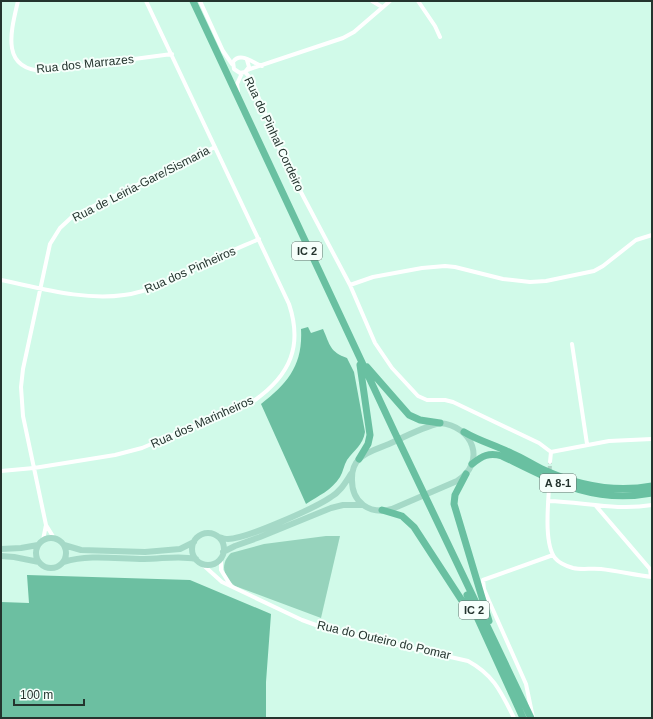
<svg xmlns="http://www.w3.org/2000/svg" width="653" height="719" viewBox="0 0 653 719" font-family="Arial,sans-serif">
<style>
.green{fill:#96d3bc}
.forest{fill:#6cbfa1}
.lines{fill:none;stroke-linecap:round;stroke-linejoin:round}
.street-tunnel{stroke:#aed2c4;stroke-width:4;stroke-dasharray:4 2;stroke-linecap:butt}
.street{stroke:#fff;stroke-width:4}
.primary{stroke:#a5d9c7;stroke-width:6}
.highway{stroke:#69c0a1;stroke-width:7}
.labels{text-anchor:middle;stroke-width:4;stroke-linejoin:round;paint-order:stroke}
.shield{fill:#f6fffb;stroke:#63716c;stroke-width:1}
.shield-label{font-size:11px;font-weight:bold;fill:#24342e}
.street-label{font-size:12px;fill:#24342e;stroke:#f6fffb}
</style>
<rect width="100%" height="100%" fill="#d1fae9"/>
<path class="green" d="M326,536H340L321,618L235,586C224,577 219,565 231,553L264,544Z"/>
<path class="forest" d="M308,327L311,333L323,329C330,345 330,352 347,358L354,372L365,432C363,445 354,450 347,460C344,465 343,472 340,477C332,490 318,496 306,504L261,404C288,383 303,365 301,329Z
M27,575L190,580L271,614L266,682V718H1V602L29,603Z"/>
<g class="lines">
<path class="street-tunnel" d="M549,488L550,462"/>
<path class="street" d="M18,1C11,31 0,69 43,71L172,54
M200,1L223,51L232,64
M372,1L382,7
M418,1L435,26L440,37
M247,60L249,67L245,72L240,73L234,69L233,62C240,51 253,63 262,66
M247,70L343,38L354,32L390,1
M245,72L251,79L284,160L350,285L375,343L392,368L418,396L427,400H445L453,402L539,443L551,452L609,441L652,439
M238,91L237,84L242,73
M1,280C40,288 85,301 124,295C153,291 180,276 206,263C224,254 241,247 259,239
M350,285L373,277L422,268L445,266L455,267L503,279L530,282L546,281L594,271L603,266L636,240L652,235
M572,344L587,444
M550,462L551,452
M1,471L34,468L115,455L142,448L255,400C290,375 303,346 289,304L146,1
M549,488C548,505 544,544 555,558C559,563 566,566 573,568C582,570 591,568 601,569C618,571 635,575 652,577
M548,501C584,502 616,511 652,505
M596,506L650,569L651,577
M54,538L46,525L23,416L21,387L23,369L50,244L60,228L73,216L215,147
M43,540L46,525
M221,557V570L231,586
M202,564L222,582L302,620L327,629L468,661C494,675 501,692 514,718
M533,718L526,684L489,601L484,589L483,580L553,555"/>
<path class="primary" d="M440,423C473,426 487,462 457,481L392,509C370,515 351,503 352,478C352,471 354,464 359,459C367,451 380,448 389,444C406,436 423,427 440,423Z
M192 549a16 16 0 1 1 32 0a16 16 0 1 1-32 0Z
M219,537C222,538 225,539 228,539C246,539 315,508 331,497C340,492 345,483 351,474
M36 553a15 15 0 1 1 30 0a15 15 0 1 1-30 0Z
M64,545L81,550L145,552L180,549L194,542
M1,549L21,548L38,545
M223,552L235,546L260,537L331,508L343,505H362
M1,556L14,557L39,562
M64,562C89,554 118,559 144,559C162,559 179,555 196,559"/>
<path class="highway" d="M193,1L395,433L531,718
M367,367L409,415L420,420L440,423
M464,432C479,441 495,445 511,453C523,458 533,465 544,470C579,486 614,493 652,486
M359,459L368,444L370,435L360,365
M472,464C482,456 489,452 502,456C553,481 593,504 652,493
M466,474L455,495L454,504L489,621
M382,510L402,516L414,527L470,613
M467,595L523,718"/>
</g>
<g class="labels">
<g class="shield">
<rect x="292" y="242" width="30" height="18" rx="3"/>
<rect x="540" y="474" width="36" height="18" rx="3"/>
<rect x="459" y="601" width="30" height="18" rx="3"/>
</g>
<g class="shield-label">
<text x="307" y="255">IC 2</text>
<text x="558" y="487">A 8-1</text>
<text x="474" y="614">IC 2</text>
</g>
<g class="street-label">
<text transform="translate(85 64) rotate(-6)" y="4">Rua dos Marrazes</text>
<text transform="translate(274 134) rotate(65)" y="4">Rua do Pinhal Cordeiro</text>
<text transform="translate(141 184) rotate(-27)" y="4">Rua de Leiria-Gare/Sismaria</text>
<text transform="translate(190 270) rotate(-24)" y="4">Rua dos Pinheiros</text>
<text transform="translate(202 422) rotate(-24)" y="4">Rua dos Marinheiros</text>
<text transform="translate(384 640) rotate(13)" y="4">Rua do Outeiro do Pomar</text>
</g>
</g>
<rect width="653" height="719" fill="none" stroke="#24342e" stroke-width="4"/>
<path d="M14 699v6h70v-6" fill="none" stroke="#24342e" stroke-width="2"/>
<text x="20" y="699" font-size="12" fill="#24342e" stroke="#f6fffb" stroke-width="3" paint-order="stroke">100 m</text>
</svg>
